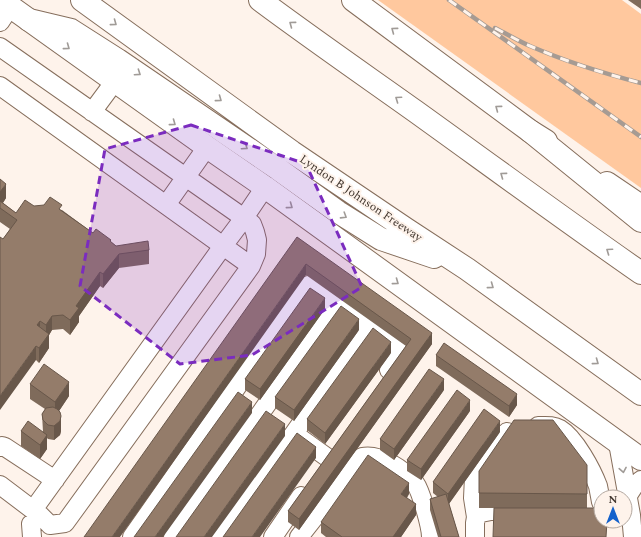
<svg xmlns="http://www.w3.org/2000/svg" width="641" height="537" viewBox="0 0 641 537" font-family="Spectral,serif">
<style>
.green{fill:#ffc89e}
.lines{fill:none;stroke-linecap:round;stroke-linejoin:round}
.minor-casing{stroke:#866e5c;stroke-width:20}
.major-casing{stroke:#866e5c;stroke-width:24}
.highway-casing{stroke:#866e5c;stroke-width:24}
.minor{stroke:#fff;stroke-width:18}
.major{stroke:#fff;stroke-width:22}
.highway{stroke:#fff;stroke-width:22}
.rail-casing{stroke:#a69b93;stroke-width:4.5}
.rail{stroke:#fef3eb;stroke-width:3;stroke-dasharray:9;stroke-linecap:butt}
.wall{fill:#7f6b5b}
.shaded-wall{fill:#68574a}
.building{fill:#947c6a;stroke:#68574a}
.oneway{stroke:#a09b97}
.marked{fill:#7b2cbf;fill-opacity:0.2;stroke:#7b2cbf;stroke-width:3;stroke-dasharray:8 5;stroke-linejoin:round}
.labels{text-anchor:middle;stroke-width:4;stroke-linejoin:round;paint-order:stroke}
.street-label{font-size:12px;fill:#42372f;stroke:#fef3eb}
</style>
<rect width="100%" height="100%" fill="#fef3eb"/>
<path class="green" d="M378,0H622L641,14V188Z"/>
<g class="lines">
<g class="minor-casing">
<path id="minor" d="M0,22L10,7
M0,47L244,218L223,246L33,510
M0,86L251,266
M92,112L115,81
M166,205L207,147
M538,426C546,426 553,425 560,429C575,438 592,470 598,486C599,491 600,496 601,502
M296,435L328,458
M618,443L631,515L633,537
M0,447L2,446L5,447L55,480
M0,485L41,516
M627,497L634,486L641,480
M476,517L473,498L474,477L490,453L507,432
M50,525L65,523L251,266L256,254L257,240L255,232L252,224L244,218L265,187
M32,537L31,524L41,516L49,524
M132,537L308,285L403,350L389,370
M173,537L337,305
M221,537L369,327
M273,537L301,496
M299,537L362,457C380,453 404,470 415,483C421,491 431,527 431,537
M475,537V523L476,517L481,513L491,511H517"/>
</g>
<g class="major-casing">
<path id="major" d="M1,0L207,147L265,187L641,459
M353,0L530,131L546,141
M607,183L641,206"/>
</g>
<g class="highway-casing">
<path id="highway" d="M82,0L292,152L406,229L467,269L641,394
M260,0C311,38 363,74 415,111C490,165 565,220 641,273
M29,20L71,30L118,60L278,169L338,212L381,239L434,257
M530,131L641,221"/>
</g>
<use href="#minor" class="minor"/>
<use href="#major" class="major"/>
<use href="#highway" class="highway"/>
<g class="rail-casing">
<path id="rail" d="M449,0L641,137
M495,28C507,34 518,41 530,46C567,62 602,73 641,83"/>
</g>
<use href="#rail" class="rail"/>
</g>
<path class="wall" d="M628,0H641V9Z
M0,179L6,198L3,203L16,213L34,206L62,210L93,233L111,242L116,246L149,250V264L119,268L103,288L100,286L79,316V322L70,335L63,329L52,330L49,335V348L39,363L36,360L3,239L10,229L0,222Z
M297,237L432,344L299,530L288,522V511L406,346L306,275Z
M325,309L260,400L245,390V379Z
M359,330L294,421L275,408V397Z
M391,353L325,444L307,430V419Z
M436,355L517,405L509,417L436,366Z
M30,384L69,396L59,411L61,431L60,435L54,440L48,439L47,438V449L40,459L21,446V431L43,432L42,414L45,409L30,399Z
M444,390L394,460L380,450V439Z
M470,411L421,480L407,471V460Z
M500,432L449,504L459,537H438L430,510V499L438,497L433,493V482Z
M587,465V508H479V471Z
M409,494L407,498L416,515L401,537H326L321,533V522Z"/>
<path class="shaded-wall" d="M6,184V198L0,207V192Z
M119,254V268L103,288V274Z
M306,264V275L120,537H112Z
M100,272V286L79,316V322L70,335V320L76,306Z
M325,298V309L260,400V389Z
M52,316V330L49,335V348L39,363V348L46,339V325Z
M359,319V330L294,421V410Z
M40,321V335L37,325Z
M432,333V344L299,530V519Z
M391,342V353L325,444V433Z
M36,346V360L0,410V396Z
M444,379V390L394,460V449Z
M69,382V396L55,417V402Z
M517,394V405L509,417V406Z
M470,400V411L421,480V469Z
M252,402V413L163,537H155Z
M61,416V431L60,435L54,440V426Z
M500,421V432L448,505V494Z
M285,424V436L212,537H204Z
M47,435V449L40,459V445Z
M316,447V458L260,537H252Z
M409,483V494L401,505V494Z
M416,504V515L401,537H393Z"/>
<path class="building" d="M0,179L6,184L0,192Z
M50,197L62,205L59,209L93,233L96,229L111,240L110,241L116,246L148,241L149,250L119,254L103,274L100,272L76,306L79,308L70,320L63,315L52,316L46,325L40,321L37,325L49,334L39,348L36,346L0,396V237L3,239L17,220L0,208V201L16,213L25,200L34,206L44,205Z
M297,237L432,333L299,519L288,511L411,339L306,264L112,537H84Z
M310,288L325,298L260,389L245,379Z
M341,306L359,319L294,410L275,397Z
M373,328L391,342L325,433L307,419Z
M444,343L517,394L509,406L436,355Z
M44,364L69,382L55,402L30,384Z
M429,369L444,379L394,449L380,439Z
M457,390L470,400L421,469L407,460Z
M238,392L252,402L155,537H134Z
M53,407L57,409L60,412L61,416L60,421L54,426L48,425L43,420L42,414L46,408Z
M484,409L500,421L448,494L433,482Z
M266,411L285,424L204,537H176Z
M514,420H553L587,465V494L479,493V471Z
M28,421L47,435L40,445L21,431Z
M297,433L316,447L252,537H223Z
M368,455L409,483L401,494L416,504L393,537H342L321,522Z
M446,494L459,537H441L430,499Z
M494,508H601V521H607L606,537H493Z"/>
<defs><path id="oneway-chevron" d="M-2-3.5L2.5 0L-2 3.5" fill="none" stroke-width="1.6" stroke-linecap="round" stroke-linejoin="round"/></defs>
<g class="oneway">
<use href="#oneway-chevron" transform="translate(114 23) rotate(36)"/>
<use href="#oneway-chevron" transform="translate(292 24) rotate(-143)"/>
<use href="#oneway-chevron" transform="translate(394 30) rotate(-143)"/>
<use href="#oneway-chevron" transform="translate(67 47) rotate(36)"/>
<use href="#oneway-chevron" transform="translate(138 73) rotate(34)"/>
<use href="#oneway-chevron" transform="translate(219 99) rotate(36)"/>
<use href="#oneway-chevron" transform="translate(398 99) rotate(-145)"/>
<use href="#oneway-chevron" transform="translate(498 108) rotate(-143)"/>
<use href="#oneway-chevron" transform="translate(173 123) rotate(36)"/>
<use href="#oneway-chevron" transform="translate(245 147) rotate(34)"/>
<use href="#oneway-chevron" transform="translate(503 175) rotate(-144)"/>
<use href="#oneway-chevron" transform="translate(290 206) rotate(36)"/>
<use href="#oneway-chevron" transform="translate(344 216) rotate(32)"/>
<use href="#oneway-chevron" transform="translate(609 251) rotate(-145)"/>
<use href="#oneway-chevron" transform="translate(396 282) rotate(36)"/>
<use href="#oneway-chevron" transform="translate(491 286) rotate(36)"/>
<use href="#oneway-chevron" transform="translate(596 362) rotate(36)"/>
<use href="#oneway-chevron" transform="translate(623 470) rotate(80)"/>
</g>
<path class="marked" d="M191,125L306,164L362,287L252,355L180,364L80,286L105,149Z"/>
<g class="labels">
<g class="street-label">
<text transform="translate(361 198) rotate(34)" y="4">Lyndon B Johnson Freeway</text>
</g>
</g>
<g transform="translate(613 509)"><circle r="19" fill="#fef3eb" stroke="#b3a8a0"/>
<path d="M0-3L7 15L0 10L-7 15Z" fill="#1462cc"/>
<text y="-6" font-size="11" font-weight="bold" text-anchor="middle" fill="#42372f">N</text>
</g>
</svg>
